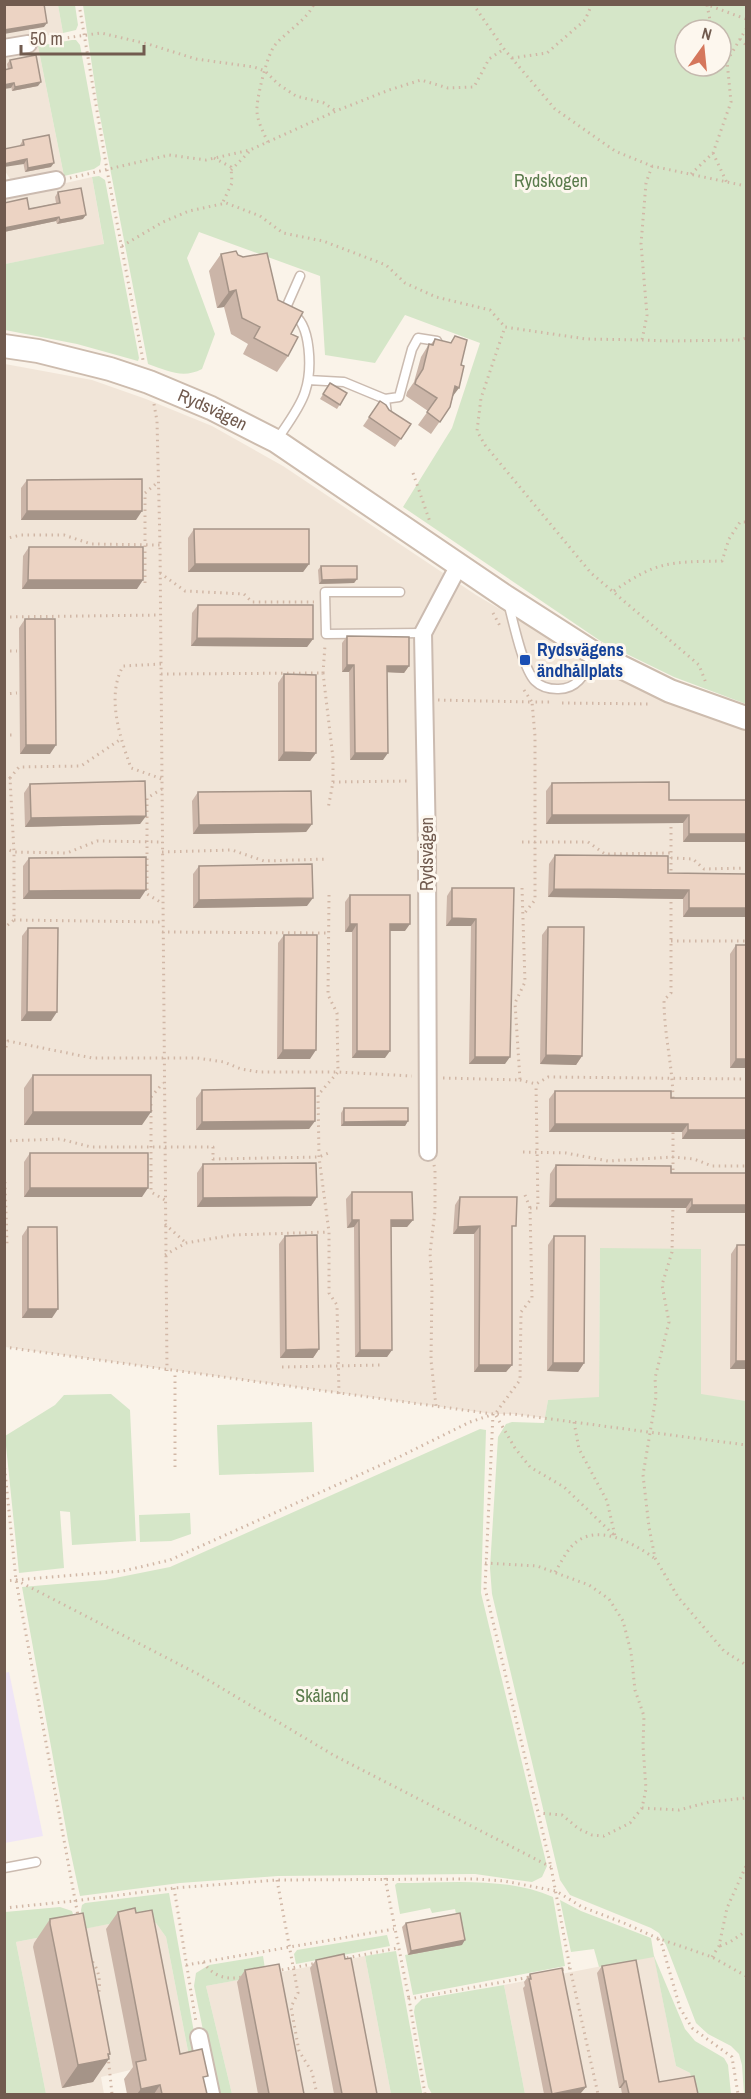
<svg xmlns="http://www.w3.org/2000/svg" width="751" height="2099" viewBox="0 0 751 2099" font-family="'Archivo Narrow',sans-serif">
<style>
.residential{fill:#f1e5d8}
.education{fill:#f0e5f6}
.green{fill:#d5e6c8;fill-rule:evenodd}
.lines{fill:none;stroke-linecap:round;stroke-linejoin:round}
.lane-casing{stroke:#cbbbb0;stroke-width:11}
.street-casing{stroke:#cbbbb0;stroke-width:20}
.secondary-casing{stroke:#cdbcae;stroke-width:26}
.path{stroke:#d1b7a6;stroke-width:3;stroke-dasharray:1.5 4.5;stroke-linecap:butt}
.lane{stroke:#fff;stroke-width:8}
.street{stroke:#fff;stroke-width:16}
.secondary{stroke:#fff;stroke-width:22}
.wall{fill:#cbb5a8}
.shaded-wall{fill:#a59488}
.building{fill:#ecd3c3;stroke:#a59488;stroke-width:1.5}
.transit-dot{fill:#1a4fb4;stroke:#fdf7ee;stroke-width:2}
.labels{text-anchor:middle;stroke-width:6;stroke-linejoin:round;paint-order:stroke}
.park-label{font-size:18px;fill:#5a7b4c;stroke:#fdf7ee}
.street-label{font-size:18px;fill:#715b4f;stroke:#fdf7ee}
.transit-label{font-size:18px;font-weight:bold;fill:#164399;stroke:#fdf7ee;text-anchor:start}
</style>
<rect width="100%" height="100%" fill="#faf3e9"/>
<path class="residential" d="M5,5H58L63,33L5,42Z
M38,46L64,176L12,182L5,171L4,55Z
M92,177L104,245L5,264V197Z
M5,364L92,380L146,399L212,426L283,466L476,595L600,668L746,727V1401L701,1395V1249H600L599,1398L548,1400L545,1418L513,1414H493L5,1347Z
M139,1918L156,1923L166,1937L189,2056L101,2077L104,2094H46L16,1942Z
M365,1956L391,2094H232L206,1986Z
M654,1956L676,2066L690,2073L694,2094H525L504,1985Z"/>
<path class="education" d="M9,1672L43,1836L5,1843L4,1673Z"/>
<path class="green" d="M58,5H75L78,25L76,30L63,33Z
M83,5H746V704L674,677L602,642L403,507L452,428L480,343L405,315L375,363L325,355L320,276L199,232L187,258L215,334L202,369C183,379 168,371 148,364L98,106ZM685,30H721V66H685Z
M72,40H76L80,45L101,159L100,165L94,169L64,176L38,46Z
M99,176L105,180L139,358L138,361L77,344L5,330V264L104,244L92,177Z
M600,1248L701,1249V1394L746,1401V2094H744L742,2065L739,2054L731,2046L708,2034L696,2023L666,1945L659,1933L651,1928L570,1895L560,1880L492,1594L490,1568L498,1437L506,1424L512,1422L544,1423L548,1400L599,1397Z
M111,1394L130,1410L136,1541L72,1545L70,1512L60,1511L64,1568L19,1573L5,1436L55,1405L64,1395Z
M312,1422L314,1472L219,1475L217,1425Z
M480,1429L486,1430L481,1593L547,1866L542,1877L532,1882L475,1874L278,1876L180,1883L80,1896L68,1840L22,1587L105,1580L170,1567Z
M190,1513L191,1534L171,1541L140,1542L139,1515Z
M397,1883C447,1883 505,1876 553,1897L565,1966L413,1995L405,1955L462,1944L455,1909L432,1913L430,1908L400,1914L395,1885Z
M169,1893L197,2049L192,2051L189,2056L166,1937L156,1923L139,1918L84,1929L81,1910L82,1905L85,1903Z
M560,1900L581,1911L651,1938L654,1956L685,2029L695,2041L724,2058L728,2065L731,2094H694L690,2073L676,2066L654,1957L599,1967L594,1949L571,1952Z
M60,1907L72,1911L78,1930L16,1942L46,2094H5V1912Z
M387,1935L390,1946L296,1964L294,1954L297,1950Z
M396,1951L422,2092V2094H391L365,1956Z
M263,1956L266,1975L206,1986L232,2094H216L194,1986L196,1973L209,1965Z
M504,1985L525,2094H432L428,2087L414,2012L415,2006L422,1999Z"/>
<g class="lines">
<g class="lane-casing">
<path id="lane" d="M285,310L300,276
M308,380L344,382L385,399L387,414
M385,399L399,397L412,349L418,338L437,341L439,346
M276,441C286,426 300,408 305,392C312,371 312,323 291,313
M400,592H325L326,634L423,633
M508,602C513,621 523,669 535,681C541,687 549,689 557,689C579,690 586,671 595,654
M4,1868L36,1862"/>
</g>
<g class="street-casing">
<path id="street" d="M4,48L28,44
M4,190L56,180
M428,1152L427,847L423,633L459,565
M199,2037L211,2094"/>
</g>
<g class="secondary-casing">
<g id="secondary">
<path id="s1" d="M4,346L38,351L110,369L149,382L211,408L276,441L506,597L595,654L670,691L746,718"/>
</g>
</g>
<path class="path" d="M79,4L107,170L143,360
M473,4L504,49L555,109L615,151L652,166L746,186
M705,4L746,19
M707,5L712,30
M740,39L746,45
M44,41L101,33L148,44L196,59L254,67L265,71L278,84L296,96L324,103L336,111
M721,50L727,61
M512,58L547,53L585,20L592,4
M268,142C263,132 256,119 257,107C258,93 267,55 275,45C287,31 306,21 314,4
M713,153L727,183
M214,158L231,167L232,183L222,204
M652,166L646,183L641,244L647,315L642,340L586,339L505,327L481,398L477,431L485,445L591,573L699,665L706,683
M231,170L249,152
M691,174L713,153L731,102L727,61L746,29
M70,178L169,155L206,160L250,150L336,111L389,90L421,80L448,88L474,87L489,59L504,49
M122,246L163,222L189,211L226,203L260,216L283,233L323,241L386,265L405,283L436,297L490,310L505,327
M642,340L670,341L741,340L746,338
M154,404L157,421L160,545L167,1371
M413,473L430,522
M4,539L21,535H64L91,544L160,545
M160,573L185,591L244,594L252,602H314
M145,583V493L158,482
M614,591C656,561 671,562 722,561L729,539L740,522H746
M493,613L500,626
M4,617L160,615
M4,651H17
M161,664L123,666C106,697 120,737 131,768L162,779
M323,673L325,645
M161,674L323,673L333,758V782L328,809
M524,690L532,702H550
M4,694L17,693
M438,700L532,702L535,736V900L523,915
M562,703L652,704
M4,735H14
M10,778L19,767L81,766L121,739
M4,782L10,778L14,852V920L4,928
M333,782L409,781
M162,789L147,798V894L162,903
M671,821V874
M522,842H588L605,854L671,853
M4,848L14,852L67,853L97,841L163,842
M162,852L232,850L264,861L328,859
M671,858L693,859L704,869L746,868
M329,895L328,995L337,1013L338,1072L318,1095L319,1157L329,1232V1293L337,1305L339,1394
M671,896V993L664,1000C664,1035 673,1067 673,1101
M14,920L162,922
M162,932L327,933
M671,941H746
M4,1053L8,1041L92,1058H197L224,1062L241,1069L259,1072H338L412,1076
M443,1078L520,1080L515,1003L525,982L522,888
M520,1080L536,1084L548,1077L746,1079
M151,1097L163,1083
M151,1104V1192L165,1200
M4,1141L60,1139L91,1147H213V1159L319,1157L331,1152
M523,1152L566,1153L608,1161L673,1157L694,1159L712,1166H746
M434,1165L435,1169V1211L430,1253L432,1288L431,1360L436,1406
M673,1176V1129
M525,1195L530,1208L532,1298L521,1312L520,1380L495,1414L515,1448L530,1467L564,1487L616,1537
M673,1204L672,1252L662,1285L669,1322L655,1378L656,1397L643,1475L649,1527L655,1558L678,1597L724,1651L746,1665
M530,1208H538L536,1084
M165,1224L186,1243
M4,1248L7,1245L5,1182
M165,1255L186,1243L233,1235L329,1232
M4,1347L493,1414H513L746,1445
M282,1367L383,1365
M493,1414L485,1588L551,1867L570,1968L560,1970
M574,1422L579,1449L607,1501L615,1536
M4,1462L16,1580L78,1916
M175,1467V1372
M485,1563L537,1566L589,1585L609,1599L623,1621L631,1652L635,1690L644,1716L643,1746L646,1789L642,1808L630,1823L604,1836L592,1835L579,1829L562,1815L539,1813
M555,1572C560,1564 565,1554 571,1547C594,1521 632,1542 654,1558
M16,1580L198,1674L335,1756L551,1867
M4,1581L123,1571L170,1560L401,1456L470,1422L491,1415
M642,1808L679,1810L709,1802L746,1798
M385,1878L409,1999
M277,1880L298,1993L291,2007L299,2051L312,2072L317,2094
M174,1888L196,2022
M4,1908L74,1901L174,1888L277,1880L475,1879L504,1881L556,1891L582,1907L624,1923L657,1938L712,1957L746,1976
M658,1939L662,1945L680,2008L692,2028L732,2057L738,2094
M720,1946L730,1942L746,1931
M89,1957C100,1970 101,1981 98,1998
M712,1957L719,1946L727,1908L746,1866
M341,1959L398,1948
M203,1962C214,1977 226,1980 243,1977
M186,1965L394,1929
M570,1968L598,2094
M276,1971L317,1963
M108,2056L112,2094
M425,2094L409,1999L530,1977"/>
<use href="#lane" class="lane"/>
<use href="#street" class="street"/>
<use href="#secondary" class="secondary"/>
</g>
<path class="wall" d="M10,60L38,86L12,91L7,64Z
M23,140L51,167L25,172L20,145Z
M58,192L83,219L57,224L56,221L4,232V203L29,209L56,203L55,197Z
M221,254L238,255L278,300L291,334L288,356L277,372L243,354L248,344L231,334L224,307L217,308L209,271Z
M455,336L453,397L450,407L431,434L418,425L428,411L406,396L407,392L414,382L421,357L429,344H431L435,339L450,343Z
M330,383L347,393L337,409L320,399Z
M380,401L389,410L411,424L395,447L363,426Z
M27,480L136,520H21V488Z
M194,529L309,564L303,572H188V538Z
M29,547L137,589H22L23,556Z
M321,566L357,579L354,583L319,584L318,570Z
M198,605L313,639L307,647L191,646L192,613Z
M25,619L50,754H20L19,628Z
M347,636L409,666L404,673L387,672L383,760H350L349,672H342V643Z
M284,674L316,753L310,761H278V683Z
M552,783L669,800H747L683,842V823L546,824V791Z
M30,784L146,816L140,824L25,827L24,793Z
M198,792L312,824L306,832L193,834L192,801Z
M555,855L668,873L747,874L683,917V899L548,897L549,864Z
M29,858L140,899H23V866Z
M199,866L307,906L193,908V874Z
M452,888H514L505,1064H469L471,926H446L447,896Z
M350,895L405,931H390L385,1058H352V932H345V902Z
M548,927L582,1056L576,1065L540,1064L542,935Z
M28,928L51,1021H21L22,936Z
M284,935L310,1059H277L278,943Z
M736,945L747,1068H730V954Z
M33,1075L142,1125H24V1088Z
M202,1090L315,1121L309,1129L196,1130V1098Z
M555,1091L671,1098H747V1139H682V1132H549V1099Z
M344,1108L408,1121L405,1126H341V1113Z
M30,1153L142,1197H24V1162Z
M203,1164L317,1197L311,1206L197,1207V1173Z
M556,1165L671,1173H747L686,1213V1208L549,1207L550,1174Z
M352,1192L413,1220L407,1227H391L392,1350L387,1357H355L354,1227L347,1228L346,1199Z
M460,1197L512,1232V1365L506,1372H474V1234H453L455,1205Z
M28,1227L52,1318H22V1236Z
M285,1236L319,1349L313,1358H280L279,1244Z
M554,1236L584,1363L578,1372L547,1371L548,1245Z
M737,1245L747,1369H730L731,1254Z
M118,1912L136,1913L180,2054L204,2081L207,2094H127L124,2079L133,2067L106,1929Z
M50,1919L108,2056L93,2082L62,2088L33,1947L34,1943Z
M406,1923L462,1945L408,1955L402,1927Z
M316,1960L377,2094H334L310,1968Z
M602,1966L659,2082L698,2094H622L621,2088H619L597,1973Z
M245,1970L304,2094H258L237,1982Z
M530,1974L586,2087L580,2094H544L523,1988L525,1986L524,1982Z"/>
<path class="shaded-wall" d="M47,23L44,27L4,34V30Z
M41,82L38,86L12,91L15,87Z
M14,83L11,88L4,89V85Z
M27,159L24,164L4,167V164Z
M54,163L51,167L25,172L28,168Z
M86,215L83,219L57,224L60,220Z
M59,217L56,221L4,232V228Z
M236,290L224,307L217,308L229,292Z
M455,386L459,388L450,400Z
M27,511H142L136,520H21Z
M195,564H309L303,572H188Z
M357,579L354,583L319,584L322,580Z
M28,580H143L137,589H22Z
M197,638L313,639L307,647L191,646Z
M347,665H354L349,672H342Z
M387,666H409L404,673L382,672Z
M26,745H56L50,754H20Z
M284,752L316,753L310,761H278Z
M355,753H388L383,760H350Z
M552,815H689L683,823L546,824Z
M146,816L140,824L25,827L31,818Z
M312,824L306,832L193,834L199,825Z
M689,834H747V842H683Z
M554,889L689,890L683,899L548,897Z
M146,890L140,899H23L29,891Z
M313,898L307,906L193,908L199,900Z
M689,908H747V917H683Z
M452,918L476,919L471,926H446Z
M350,924H357L352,932H345Z
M390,924H410L405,931H385Z
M27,1012H57L51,1021H21Z
M283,1050H316L310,1059H277Z
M357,1051H390L385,1058H352Z
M546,1055L582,1056L576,1065L540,1064Z
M475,1057H510L505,1064H469Z
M736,1059H747V1068H730Z
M33,1112H151L142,1125H24Z
M315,1121L309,1129L196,1130L202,1122Z
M408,1121L405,1126H341L344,1122Z
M555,1124H688L682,1132H549Z
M688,1130H747V1139H682Z
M30,1188H148L142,1197H24Z
M317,1197L311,1206L197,1207L203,1198Z
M556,1199H692L686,1208L549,1207Z
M692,1205H747V1213H686Z
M352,1220H359L354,1227L347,1228Z
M391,1220H413L407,1227H386Z
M480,1226L474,1234H453L458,1227Z
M28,1309H58L52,1318H22Z
M319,1349L313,1358H280L286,1350Z
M360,1350H392L387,1357H355Z
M736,1361H747V1369H730Z
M553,1363H584L578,1372L547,1371Z
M479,1365H512L506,1372H474Z
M465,1940L462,1945L408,1955L411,1951Z
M110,2054L105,2060L109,2059L93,2082L62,2088L78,2065Z
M624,2081H626L621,2088H619Z
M160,2085L154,2094H137L141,2089Z
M586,2087L580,2094H551H552Z"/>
<path class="building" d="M44,4L47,23L4,30V5Z
M36,55L41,82L15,87L14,83L4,85V70L12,68L10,60Z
M49,135L54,163L28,168L27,159L4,164V149L24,145L23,140Z
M81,188L86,215L60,220L59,217L4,228V203L27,198L29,209L60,203L58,192Z
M236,251L238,255L243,257L267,253L278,300L303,312L291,334L298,337L288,356L254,338L260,327L242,318L236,290L229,292L221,254Z
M455,336L467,340L461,365L464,366L459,388L455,386L450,407L440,422L427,412L437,398L415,384L416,380L423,369L429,344L433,345L435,339L451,343Z
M330,383L347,393L340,405L323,394Z
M380,401L386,405L389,410L411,424L401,439L369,417Z
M142,479V511H27V480Z
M194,529H309V564H195Z
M29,547H143V580H28Z
M321,566H357V579L322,580Z
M198,605H313V639L197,638Z
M25,619H55L56,745H26Z
M347,636L409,637V666H387L388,753H355L354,665H347Z
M284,674L316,675V753L284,752Z
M145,781L146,816L31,818L30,784Z
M669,782V800H747V834H689V815H552V783Z
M311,791L312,824L199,825L198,792Z
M555,855L668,856V873L747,874V908H689V890L554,889Z
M146,857V890L29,891V858Z
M312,864L313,898L199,900V866Z
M452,888H514L510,1057H475L476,919L452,918Z
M350,895H410V924H390V1051H357V924H350Z
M548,927H584L582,1056L546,1055Z
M28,928H58L57,1012H27Z
M284,935H317L316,1050H283Z
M736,945H747V1059H736Z
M33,1075H151V1112H33Z
M315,1088V1121L202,1122V1090Z
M555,1091H671V1098H747V1130H688V1124H555Z
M344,1108H408V1121L344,1122Z
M30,1153H148V1188H30Z
M316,1163L317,1197L203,1198V1164Z
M556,1165L671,1166V1173H747V1205H692V1199H556Z
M352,1192H412L413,1220H391L392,1350H360L359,1220H352Z
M460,1197H517L516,1226H512V1365H479L480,1226L458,1227Z
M28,1227H57L58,1309H28Z
M317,1235L319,1349L286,1350L285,1236Z
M554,1236H585L584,1363H553Z
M737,1245H747V1361H736Z
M135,1908L136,1913L152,1910L180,2054L202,2049L208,2076L203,2077L207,2094H162L160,2085L141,2089L136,2062L146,2060L118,1912Z
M83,1913L110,2054H108L109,2059L78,2065L50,1924V1919Z
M460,1913L465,1940L411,1951L406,1923Z
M344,1954L345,1959L351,1958L377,2094H342L316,1960Z
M636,1960L659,2082L694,2076L698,2094H629L626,2081H624L602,1966Z
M279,1964L304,2094H269L245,1970Z
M562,1968L586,2087L552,2094L529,1979H531L530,1974Z"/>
<rect class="transit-dot" x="519" y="654" width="12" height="12" rx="3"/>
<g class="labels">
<g class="park-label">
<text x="551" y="187">Rydskogen</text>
<text x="322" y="1702">Skåland</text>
</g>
<g class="street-label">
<text dy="6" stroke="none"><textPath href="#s1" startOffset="219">Rydsvägen</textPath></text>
<text transform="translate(427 854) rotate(-90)" y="6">Rydsvägen</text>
</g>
<g class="transit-label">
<text x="537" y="656">Rydsvägens<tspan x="537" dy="21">ändhållplats</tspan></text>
</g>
</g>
<rect width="751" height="2099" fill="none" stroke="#715b4f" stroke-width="12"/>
<g transform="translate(703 48) rotate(15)"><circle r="28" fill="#fdf7ee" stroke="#c5b9ae" stroke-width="1.5"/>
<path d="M0-4.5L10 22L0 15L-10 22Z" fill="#d5775c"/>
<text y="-9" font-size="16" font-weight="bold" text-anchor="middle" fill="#715b4f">N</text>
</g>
<path d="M21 45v9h123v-9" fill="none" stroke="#715b4f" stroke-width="3"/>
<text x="30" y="45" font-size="18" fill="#715b4f" stroke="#fdf7ee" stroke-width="4.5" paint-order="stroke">50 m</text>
</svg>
